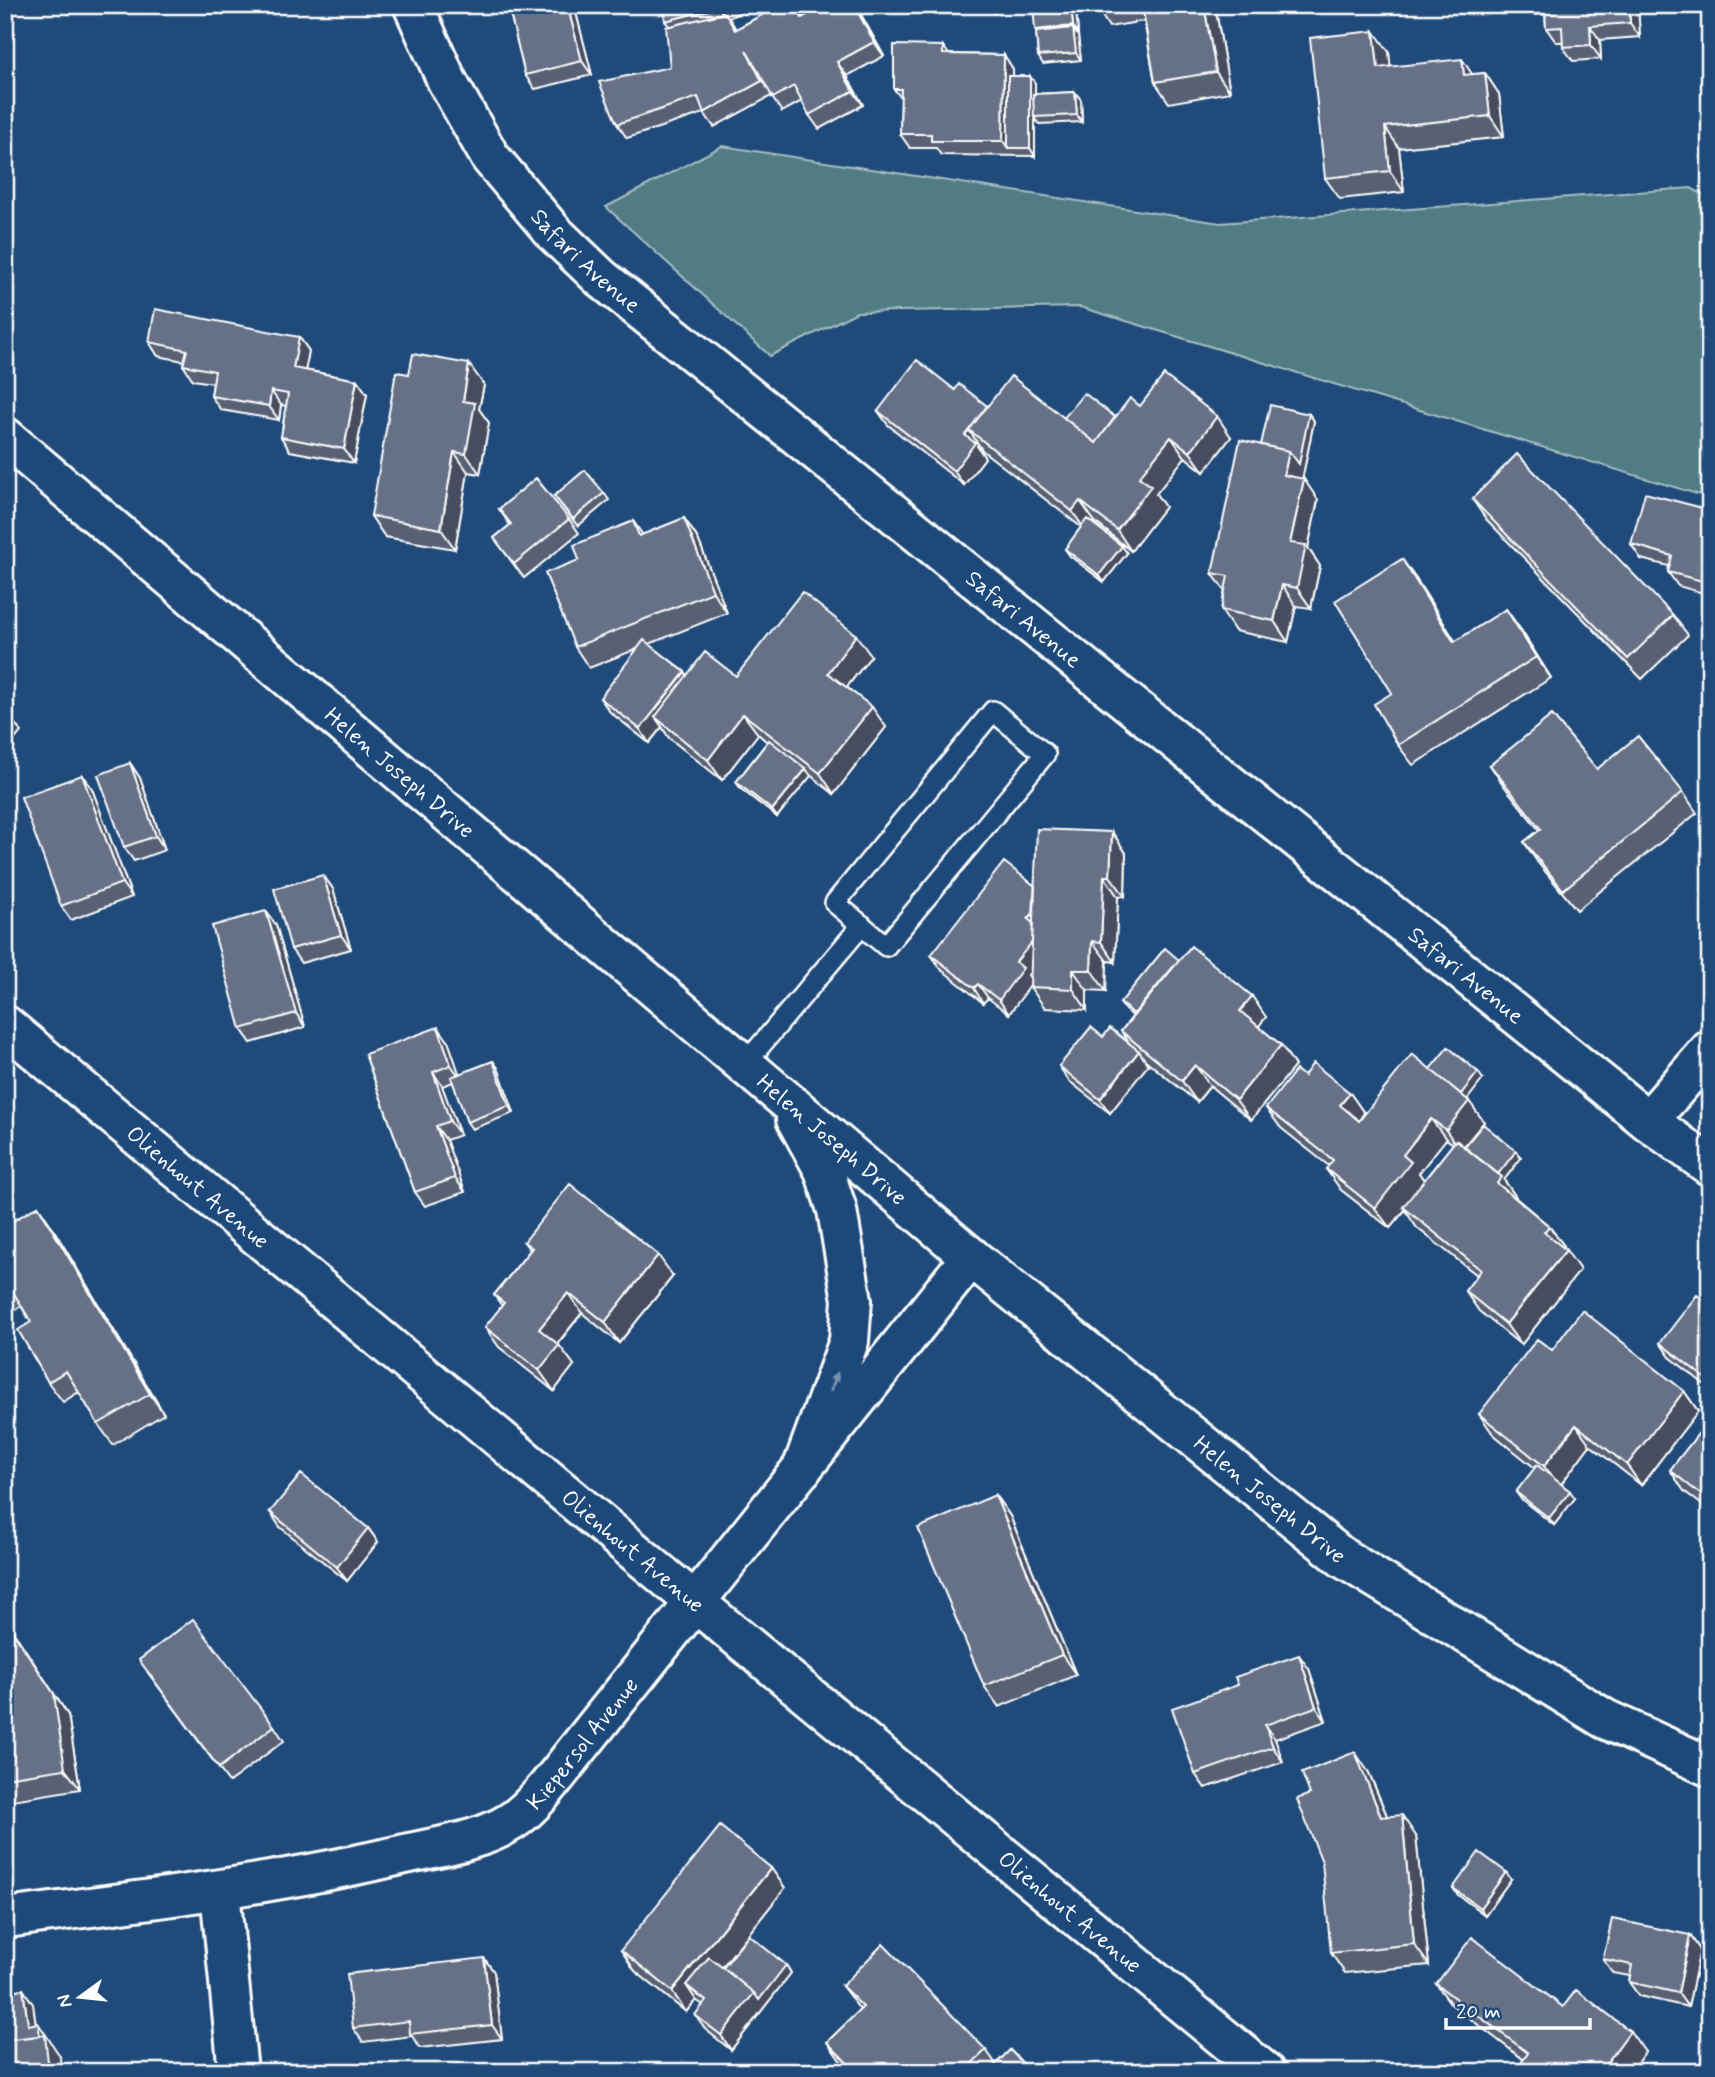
<svg xmlns="http://www.w3.org/2000/svg" width="1715" height="2077" viewBox="0 0 1715 2077" font-family="Mynerve,sans-serif">
<style>
.green{fill:#517c84;stroke:#a8bec2;stroke-width:2}
.lines{fill:none;stroke-linecap:round;stroke-linejoin:round}
.service-casing{stroke:#fff;stroke-width:24}
.minor-casing{stroke:#fff;stroke-width:44}
.tertiary-casing{stroke:#fff;stroke-width:44}
.service{stroke:#1f4a7a;stroke-width:19}
.minor{stroke:#1f4a7a;stroke-width:38}
.tertiary{stroke:#1f4a7a;stroke-width:38}
.wall{fill:#586073;stroke:#fff;stroke-width:2;fill-rule:evenodd}
.shaded-wall{fill:#474e5e;stroke:#fff;stroke-width:2}
.building{fill:#667086;stroke:#fff;stroke-width:2}
.oneway{fill:#7992af}
.labels{text-anchor:middle;stroke-width:5;stroke-linejoin:round;paint-order:stroke}
.street-label{font-size:23px;fill:#fff;stroke:#1f4a7a}
</style>
<rect width="100%" height="100%" fill="#1f4a7a"/>
<filter id="ink" filterUnits="userSpaceOnUse"><feTurbulence type="fractalNoise" baseFrequency=".0143" numOctaves="2"/><feDisplacementMap in="SourceGraphic" scale="14" xChannelSelector="R" yChannelSelector="G"/><feConvolveMatrix kernelMatrix="1 2 1 2 8 2 1 2 1" color-interpolation-filters="sRGB"/></filter>
<g filter="url(#ink)">
<path class="green" d="M722,146L1220,223L1691,188L1710,198V498L1080,307L857,312L770,356L606,207Z"/>
<g class="lines">
<g class="service-casing">
<path id="service" d="M993,711L1045,754L886,946L835,903Z
M744,1065L862,925"/>
</g>
<g class="minor-casing">
<g id="minor">
<path id="s1" d="M413,5L447,81L490,157L554,233L601,278L1648,1121L1710,1166"/>
<path id="s2" d="M5,1025L696,1603L1265,2072"/>
<path d="M1648,1121L1710,1050"/>
<path d="M220,1891L238,2072"/>
<path id="s3" d="M5,1918C140,1901 273,1885 405,1854C440,1846 482,1841 512,1821C535,1807 562,1768 580,1746L971,1257"/>
</g>
</g>
<g class="tertiary-casing">
<g id="tertiary">
<path id="s4" d="M5,437L971,1257L1343,1558L1605,1719L1710,1767"/>
<path d="M796,1119L824,1170L837,1210L852,1300L849,1341L802,1469"/>
</g>
</g>
<use href="#service" class="service"/>
<use href="#minor" class="minor"/>
<use href="#tertiary" class="tertiary"/>
</g>
<path class="wall" d="M574,5L592,75L535,89L525,75Z
M664,5H718L722,13H723L718,5H753L729,18L736,29L780,5H797L804,17L825,5H855L884,56L847,76L863,105L819,129L809,115L802,101L782,112L771,96L714,127L704,113L627,138L617,124L670,67L669,26L665,21Z
M986,5H1001L994,13Z
M1038,5H1073L1076,9L1078,33L1077,34L1078,36L1081,60L1043,64L1038,56L1036,32L1035,30Z
M1095,5H1215L1230,92L1169,103L1155,82L1144,21L1109,27Z
M1526,5H1638L1640,37L1600,40L1601,59L1573,61L1563,47V42H1556L1546,28L1545,14L1533,15Z
M1389,52L1390,67L1473,74L1485,73L1499,94L1504,137L1399,148L1404,192L1340,199L1325,178Z
M949,54L1004,55L1013,69V76L1035,83V94L1075,92L1081,100L1082,122L1039,124L1035,119V156L941,155L936,148H910L900,134L901,98L894,89Z
M299,337L309,351L305,370L357,380L367,394L354,463L290,451L281,437L286,406L281,405L279,420L221,410L211,396L213,383L193,380L183,365L184,361L158,356L149,342Z
M409,374L484,385L479,409L489,423L480,474L468,472L455,549L385,537L371,516Z
M955,390L987,406L1064,418L1115,417L1140,406L1231,437L1204,472L1185,457L1156,494L1165,507L1131,551L1095,522L1093,523L1127,553L1104,582L1070,556L1065,549L1081,527L983,451L978,444L977,446L985,458L964,485L888,425L878,411Z
M1309,414L1314,421L1302,479L1318,500L1308,548L1320,566L1311,608L1296,606L1288,642L1235,631L1221,610L1225,591L1212,573L1261,445Z
M604,493L609,500L578,526L554,496Z
M1472,499L1673,615L1688,635L1642,679L1486,519Z
M499,509L569,519L579,533L524,578L494,538L510,525Z
M1710,510V595L1678,586L1668,572L1669,566L1641,559L1631,544Z
M684,518L698,539L727,613L649,644L685,672L687,675L736,676L871,656L847,687L886,727L834,794L810,775L777,817L741,789L736,782L767,742L758,734L722,780L669,738L662,727L649,743L610,712L600,698L639,648L589,668L575,647L579,560L633,521L642,535Z
M1416,579L1455,641L1521,630L1551,678L1413,765L1398,745L1392,693Z
M130,763L140,778L165,850L134,861L124,847Z
M1490,765L1597,769L1683,792L1697,813L1577,910L1538,863L1524,842L1539,830L1504,786Z
M82,775L92,789L132,897L71,920L61,906Z
M1112,832L1126,853L1125,896L1118,897L1115,962L1107,961L1106,991L1087,990V1010L1045,1008L1030,987V985L1009,1014L988,998L983,1003L941,969L931,955Z
M323,875L333,889L351,949L301,963L291,949Z
M276,925L305,1027L251,1043L241,1029Z
M1179,960L1266,1017L1258,1027L1281,1045L1295,1066L1251,1120L1210,1086L1197,1102L1144,1059L1148,1065L1110,1113L1069,1081L1059,1066L1103,1037L1129,1043L1121,1031L1133,1016L1125,1010L1120,1003Z
M448,1041L459,1074L493,1061L498,1068L514,1113L472,1129L467,1122L453,1082L442,1086L460,1135L446,1140L465,1192L425,1206L415,1192L365,1054Z
M1430,1069L1483,1079L1467,1099L1484,1122L1464,1146L1521,1158L1504,1180L1516,1197V1198L1549,1226L1564,1246L1563,1247L1580,1270L1521,1345L1479,1311L1465,1291L1477,1275L1417,1228L1405,1210L1390,1228L1341,1190L1326,1169L1329,1166L1281,1128L1266,1108L1304,1076L1350,1093L1364,1113ZM1446,1139L1453,1144L1424,1180L1419,1173Z
M38,1206L52,1227L164,1414L113,1445L98,1424L79,1392L63,1402L48,1382L31,1322L21,1306L10,1313L5,1307V1226Z
M524,1242L673,1276L619,1343L582,1313L558,1344L574,1365L554,1391L499,1347L485,1327L502,1306L494,1295L530,1250Z
M1710,1305V1389L1670,1357L1660,1343Z
M1552,1350L1684,1391L1698,1411L1641,1485L1590,1445L1561,1484L1575,1498L1554,1525L1521,1499L1516,1492L1535,1468L1493,1434L1479,1414Z
M1710,1419V1511L1684,1491L1670,1470Z
M995,1495L1010,1516L1076,1675L999,1707L984,1686Z
M270,1512L368,1528L378,1542L347,1581L280,1527Z
M5,1619L68,1715L80,1789L13,1800L5,1789Z
M1309,1669L1326,1721L1275,1739L1283,1762L1205,1788L1195,1774Z
M149,1674L274,1726L284,1741L229,1782Z
M1369,1773L1387,1816L1416,1836L1429,1965L1345,1973L1331,1953Z
M771,1868L785,1888L722,1967L786,1965L791,1973L731,2050L705,2029L695,2015L703,2005L696,2000L686,2012L635,1971L621,1950Z
M1511,1879L1485,1915L1458,1895L1453,1888Z
M1690,1935L1700,1950L1688,2007L1639,1996L1629,1982L1630,1976L1613,1973L1603,1959Z
M484,1958L494,1972L502,2039L420,2048L412,2036L363,2042L353,2028Z
M1436,1984L1563,2007L1645,2052L1630,2072H1515L1524,2060L1451,2004Z
M842,1986L986,2050L996,2064L1010,2050L1031,2072H850L842,2063L827,2042L860,2010Z"/>
<path class="shaded-wall" d="M567,5H574L592,75L582,61Z
M795,5H797L802,13L812,32L802,18Z
M854,5H855L857,7L884,56L874,42Z
M1071,5H1073L1076,9L1078,33L1073,26Z
M1204,5H1215L1230,92L1216,72Z
M1629,5H1638L1640,37L1630,23Z
M1590,26L1600,40L1601,59L1591,45Z
M1073,28L1078,36L1081,60L1076,53Z
M1374,31L1389,52L1393,89L1378,68Z
M943,46L953,60L943,54Z
M1004,55L1013,69V148H1008L1003,141Z
M1462,59L1476,80L1464,75Z
M837,62L847,76L863,105L853,91Z
M1485,73L1499,94L1504,137L1490,116Z
M1030,76L1035,83V117H1034L1035,119V156L1030,148Z
M1075,92L1081,100L1082,122L1077,115Z
M1385,127L1399,148L1404,192L1390,171Z
M299,337L309,351L303,382L293,368Z
M469,364L484,385L479,409L489,423L480,474L466,454L463,401Z
M357,380L367,394L354,463L344,449Z
M271,391L281,405L279,420L269,406Z
M1309,414L1314,421L1299,495L1284,475L1289,451Z
M1217,416L1231,437L1204,472L1190,452Z
M969,430L978,444L977,446L985,458L964,485L954,471L965,435Z
M1171,437L1185,457L1156,494L1165,507L1131,551L1117,530L1139,477Z
M454,452L468,472L455,549L441,529Z
M1304,479L1318,500L1308,548L1320,566L1311,608L1297,588L1290,543Z
M1080,501L1095,522L1086,531L1072,511Z
M684,518L698,539L727,613L713,592Z
M633,521L647,541L639,536Z
M1122,546L1127,553L1104,582L1099,575Z
M1402,559L1416,579L1469,663L1454,642Z
M1282,585L1296,606L1288,642L1274,621Z
M1506,609L1521,630L1551,678L1536,657Z
M856,635L871,656L842,693L828,673Z
M685,672L695,686L655,717L662,727L649,743L640,729Z
M872,707L886,727L834,794L820,773Z
M743,714L758,734L722,780L708,760Z
M11,718L21,732L5,751V725Z
M130,763L140,778L165,850L156,836Z
M806,769L811,776L777,817L772,810Z
M82,775L92,789L132,897L122,883Z
M1112,832L1126,853L1125,896L1110,876Z
M323,875L333,889L351,949L341,935Z
M1104,876L1118,897L1115,962L1101,942Z
M1038,907L1047,951L1028,975L1033,982L1009,1014L999,1000L1016,962L1028,919Z
M266,911L276,925L305,1027L296,1013Z
M1092,941L1107,961L1106,991L1091,970Z
M1073,970L1087,990V1010L1073,989Z
M978,984L988,998L983,1003L974,988Z
M1252,996L1266,1017L1254,1032L1240,1011Z
M438,1027L448,1041L461,1079L451,1065Z
M1281,1045L1295,1066L1251,1120L1236,1100Z
M1139,1051L1148,1065L1110,1113L1100,1099Z
M493,1061L498,1068L514,1113L509,1106Z
M1195,1065L1210,1086L1197,1102L1182,1081Z
M433,1072L442,1086L460,1135L450,1121Z
M1478,1072L1483,1079L1463,1105L1458,1098Z
M1350,1093L1364,1113L1355,1126L1340,1105Z
M1469,1101L1484,1122L1460,1151L1446,1130Z
M1431,1119L1446,1139L1419,1173L1426,1183L1403,1207L1405,1210L1390,1228L1375,1208L1403,1155Z
M436,1126L446,1140L465,1192L455,1178Z
M1516,1151L1521,1158L1504,1180L1516,1197L1512,1204L1497,1183L1496,1176Z
M38,1206L52,1227L164,1414L150,1394Z
M1549,1226L1564,1246L1558,1253L1544,1232Z
M1566,1250L1580,1270L1521,1345L1506,1324Z
M658,1255L673,1276L619,1343L605,1322Z
M568,1293L582,1313L553,1349L539,1329Z
M559,1345L574,1365L554,1391L539,1370Z
M1684,1391L1698,1411L1641,1485L1627,1465Z
M1576,1425L1590,1445L1559,1487L1544,1466Z
M1570,1491L1575,1498L1554,1525L1549,1518Z
M995,1495L1010,1516L1076,1675L1062,1655Z
M368,1528L378,1542L347,1581L337,1567Z
M5,1619L68,1715L80,1789L65,1769Z
M1299,1655L1309,1669L1326,1721L1316,1707Z
M1265,1725L1275,1739L1283,1762L1273,1747Z
M1355,1752L1369,1773L1396,1837L1381,1817Z
M1402,1815L1416,1836L1429,1965L1414,1944Z
M771,1868L785,1888L699,1996L686,1985L696,2000L686,2012L672,1991Z
M1506,1872L1511,1879L1485,1915L1480,1908Z
M1690,1935L1700,1950L1688,2007L1678,1993Z
M484,1958L494,1972L502,2039L492,2025Z
M786,1965L791,1973L731,2050L721,2035L754,1993Z
M23,1989L33,2004L38,2039L28,2025Z
M38,2023L60,2056L61,2072H50L40,2041Z
M1630,2031L1645,2052L1630,2072H1600Z"/>
<path class="building" d="M508,5H567L582,61L525,75Z
M664,5H715L717,8L665,21Z
M780,5H795L802,18L825,5H854L874,42L837,62L853,91L809,115L794,86L773,98L746,50L762,81L704,113L698,97L617,124L599,82L670,67L666,27L725,13L735,30Z
M1071,5L1073,26L1035,30L1033,6Z
M1142,5H1204L1216,72L1155,82Z
M1545,5H1629L1630,23L1590,26L1591,45L1563,47L1562,27L1546,28Z
M1073,28L1076,53L1038,56L1036,32Z
M1374,31L1378,68L1462,59L1464,75L1485,73L1490,116L1385,127L1390,171L1325,178L1310,38Z
M894,45L943,46V54L1004,55L1003,141H931V134H900L901,89H894Z
M1008,76H1030V148H1008Z
M1075,92L1077,115L1034,117L1033,94Z
M155,309L299,337L293,368L357,380L344,449L281,437L288,394L271,391L269,406L211,396L215,371L183,365L187,350L149,342Z
M413,354L469,364L463,401L475,403L466,454L454,452L441,529L371,516L396,372L409,374Z
M917,360L955,390L959,384L987,406L965,435L975,443L954,471L878,411Z
M1164,375L1217,416L1190,452L1171,437L1139,477L1151,486L1117,530L1080,501L1072,511L969,430L1011,376L1096,443L1130,398L1140,406Z
M1084,393L1115,417L1096,443L1064,418Z
M1270,405L1309,414L1299,464L1289,451L1261,445Z
M1240,440L1289,451L1284,475L1304,479L1290,543L1306,545L1297,588L1282,585L1274,621L1221,610L1228,576L1212,573Z
M1517,454L1673,615L1628,659L1472,499Z
M585,470L604,493L573,519L554,496Z
M536,478L569,519L514,564L494,538L511,524L499,509Z
M1645,493L1710,510V583L1668,572L1672,556L1631,544Z
M684,518L713,592L575,647L545,573L579,560L574,545L633,521L639,536Z
M1087,519L1122,546L1099,575L1065,549Z
M1402,559L1454,642L1506,609L1536,657L1398,745L1374,704L1392,693L1335,601Z
M802,592L856,635L828,673L872,707L820,773L743,714L708,760L655,717L705,652L736,676Z
M644,640L685,672L640,729L600,698Z
M5,713L11,718L5,725Z
M1552,715L1597,769L1638,736L1683,792L1563,890L1524,842L1541,829L1490,765Z
M769,740L806,769L772,810L736,782Z
M130,763L156,836L124,847L98,775Z
M82,775L122,883L61,906L21,797Z
M1037,829L1112,832L1110,876H1104L1101,942L1092,941L1091,970H1073V989L1030,987Z
M1004,862L1035,886L1034,912L1028,919L1033,923L1032,942L1016,962L1023,968L999,1000L978,984L974,988L931,955Z
M323,875L341,935L291,949L274,889Z
M266,911L296,1013L241,1029L212,926Z
M1191,946L1252,996L1240,1011L1281,1045L1236,1100L1195,1065L1182,1081L1121,1031Z
M1165,948L1179,960L1134,1014L1120,1003Z
M438,1027L451,1065L433,1072L450,1121L436,1126L455,1178L415,1192L365,1054Z
M1091,1027L1103,1037L1110,1028L1139,1051L1100,1099L1059,1066Z
M1448,1047L1478,1072L1461,1094L1430,1069Z
M1412,1054L1469,1101L1446,1130L1431,1119L1403,1155L1411,1162L1375,1208L1326,1169L1333,1160L1266,1108L1296,1070L1304,1076L1313,1063L1350,1093L1340,1105L1359,1121Z
M493,1061L509,1106L467,1122L451,1077Z
M1483,1124L1516,1151L1498,1174L1464,1147Z
M1456,1140L1502,1177L1497,1183L1549,1226L1544,1232L1566,1250L1506,1324L1465,1291L1481,1270L1403,1207Z
M570,1184L658,1255L605,1322L568,1293L539,1329L559,1345L539,1370L485,1327L504,1303L494,1295L532,1248L524,1242Z
M38,1206L150,1394L98,1424L66,1371L48,1382L18,1330L31,1322L9,1285L5,1287V1226Z
M1697,1295L1710,1305V1382L1660,1343Z
M1582,1310L1684,1391L1627,1465L1576,1425L1544,1466L1479,1414L1537,1339L1552,1350Z
M1710,1419V1502L1670,1470Z
M1537,1465L1570,1491L1549,1518L1516,1492Z
M301,1474L368,1528L337,1567L270,1512Z
M995,1495L1062,1655L984,1686L918,1528Z
M193,1619L274,1726L219,1768L139,1660Z
M5,1620L54,1694L65,1769L5,1778Z
M1299,1655L1316,1707L1265,1725L1273,1747L1195,1774L1172,1708L1238,1685L1235,1677Z
M1355,1752L1381,1817L1402,1815L1414,1944L1331,1953L1322,1862L1297,1799L1310,1794L1302,1773Z
M720,1826L771,1868L672,1991L621,1950Z
M1479,1852L1506,1872L1480,1908L1453,1888Z
M1612,1919L1690,1935L1678,1993L1629,1982L1632,1965L1603,1959Z
M749,1935L786,1965L759,2000L754,1993L723,1968Z
M1472,1937L1563,2007L1576,1990L1630,2031L1600,2072H1515L1528,2053L1436,1984Z
M883,1944L986,2050L963,2072H856L827,2042L863,2007L842,1986Z
M709,1957L754,1993L721,2035L695,2015L706,2001L686,1985Z
M484,1958L492,2025L410,2034L409,2021L353,2028L347,1974Z
M23,1989L28,2025L38,2023L40,2036L5,2040V1992Z
M45,2035L49,2071L68,2068V2072H5V2040Z
M1010,2050L1030,2071L1029,2072H988Z"/>
<defs><path id="oneway-solid" d="M-6-.8H1V-3.2L6.5 0L1 3.2V.8H-6Z" transform="scale(1.75)"/></defs>
<use class="oneway" href="#oneway-solid" transform="translate(834 1382) rotate(-70)"/>
</g>
<g class="labels">
<g class="street-label">
<text dy="8" stroke="none"><textPath href="#s1" startOffset="312">Safari Avenue</textPath></text>
<text dy="8" stroke="none"><textPath href="#s1" startOffset="878">Safari Avenue</textPath></text>
<text dy="8" stroke="none"><textPath href="#s4" startOffset="518">Helen Joseph Drive</textPath></text>
<text dy="8" stroke="none"><textPath href="#s1" startOffset="1446">Safari Avenue</textPath></text>
<text dy="8" stroke="none"><textPath href="#s4" startOffset="1085">Helen Joseph Drive</textPath></text>
<text dy="8" stroke="none"><textPath href="#s2" startOffset="252">Olienhout Avenue</textPath></text>
<text dy="8" stroke="none"><textPath href="#s4" startOffset="1652">Helen Joseph Drive</textPath></text>
<text dy="8" stroke="none"><textPath href="#s2" startOffset="819">Olienhout Avenue</textPath></text>
<text dy="8" stroke="none"><textPath href="#s3" startOffset="623">Kiepersol Avenue</textPath></text>
<text dy="8" stroke="none"><textPath href="#s2" startOffset="1386">Olienhout Avenue</textPath></text>
</g>
</g>
<rect width="1715" height="2077" fill="none" stroke="#1f4a7a" stroke-width="28"/>
<rect x="14" y="14" width="1687" height="2049" fill="none" stroke="#fff" stroke-width="2.5" filter="url(#ink)"/>
<g transform="translate(80 1997) rotate(255)" stroke="#1f4a7a" stroke-width="5" paint-order="stroke">
<path d="M0-5L12 26L0 18L-12 26Z" fill="#ffffff"/>
<text y="-10" font-size="19" font-weight="bold" text-anchor="middle" fill="#ffffff">N</text>
</g>
<path d="M1446 2018v10h144v-10" fill="none" stroke="#ffffff" stroke-width="3.5"/>
<text x="1456" y="2018" font-size="21" fill="#ffffff" stroke="#1f4a7a" stroke-width="5" paint-order="stroke">20 m</text>
</svg>
